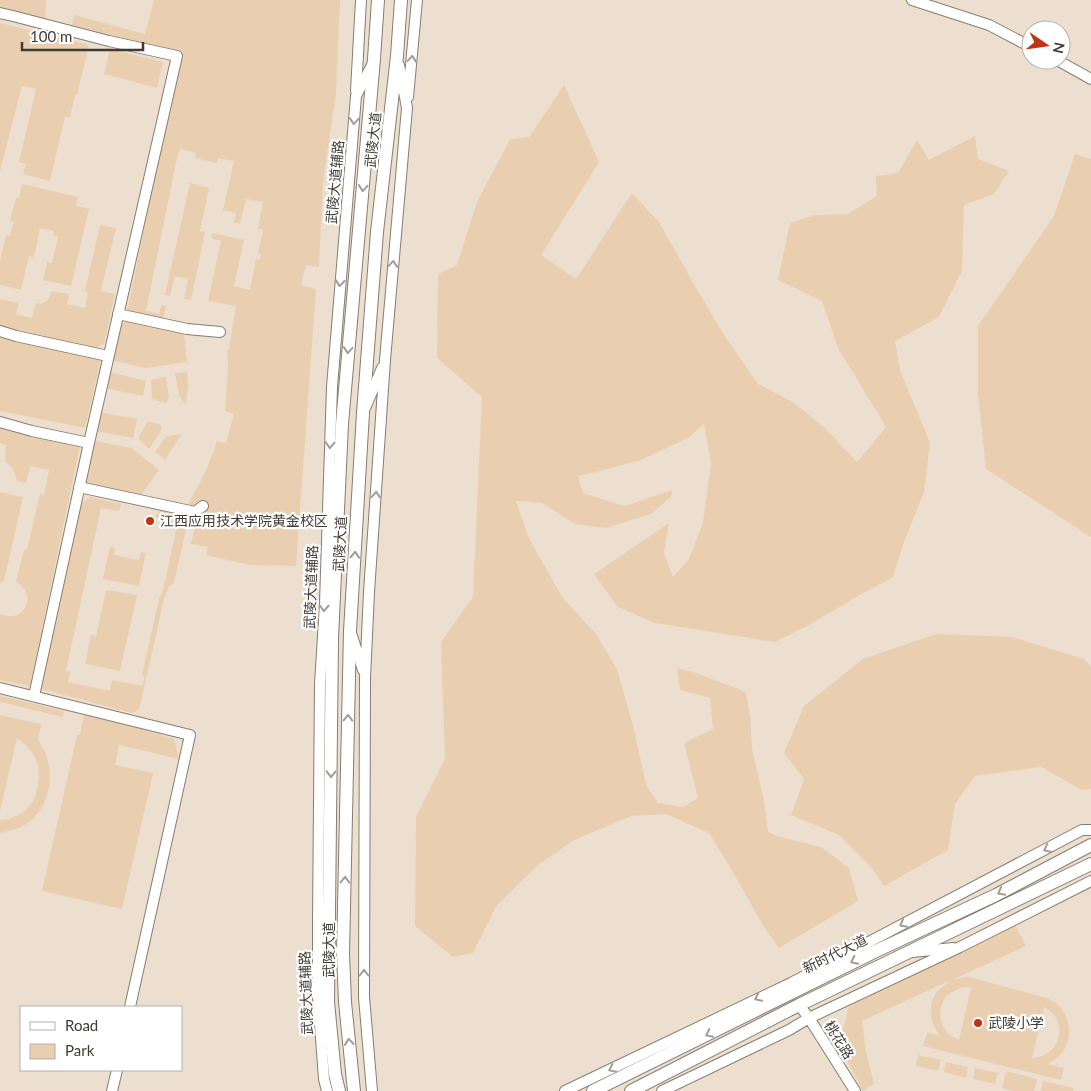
<svg xmlns="http://www.w3.org/2000/svg" width="1091" height="1091" viewBox="0 0 1091 1091" font-family="Lato,'Noto Sans SC',sans-serif">
<style>
.green{fill:#e9cfb0;fill-rule:evenodd}
.lines{fill:none;stroke-linecap:round;stroke-linejoin:round}
.minor-casing{stroke:#887d6f;stroke-width:12}
.major-casing{stroke:#887d6f;stroke-width:14}
.minor{stroke:#fff;stroke-width:10}
.major{stroke:#fff;stroke-width:12}
.oneway{stroke:#a09d9a}
.poi-dot{fill:#be3414;stroke:#fff;stroke-width:2}
.labels{text-anchor:middle;stroke-width:4.5;stroke-linejoin:round;paint-order:stroke}
.street-label{font-size:14px;fill:#403b35;stroke:#fff}
.poi-label{font-size:14px;fill:#403b35;stroke:#fff;text-anchor:start}
</style>
<rect width="100%" height="100%" fill="#ecdfd0"/>
<path class="green" d="M0,0H46V4L45,18L0,9Z
M154,0H340L336,93L323,182L319,267L306,265L301,285L316,289L296,566L250,565L206,555L208,547L191,544L198,513V507L188,504C200,484 210,464 217,441L226,443L234,414L225,411L228,365L227,351L229,349L236,306L208,301L221,241L211,238L212,233L244,240L234,286L250,290L256,259L260,260L261,254L258,253L263,229L258,228L263,202L246,199L240,224L234,222L236,213L223,210L234,161L218,158L217,163L195,158L196,153L180,149L178,153L146,311L159,314L161,305L166,306L163,320L127,313L160,150L181,53L72,25L74,15L145,34Z
M0,23L89,45L77,95H75L70,117L65,116L50,181L23,174L26,164L19,162L36,89L22,86L0,171Z
M110,49L163,62L157,88L104,74Z
M564,85L599,162L541,255L576,279L632,193L659,222L692,281L724,335L758,384L793,402L825,428L857,462L886,427L838,348L822,301L778,280L790,223L815,215L848,214L877,196L876,176L898,173L917,140L929,160L975,136L978,159L1009,171L994,194L964,205L962,271L939,317L895,341L900,370L930,443L924,492L904,542L893,577L860,595L807,626L775,642L655,623L618,607L594,574L669,523L664,553L673,577L689,559L703,523L711,464L704,424L688,438L641,460L600,471L578,476L583,493L625,506L672,490L671,497L651,514L606,528L575,524L542,503L516,501L528,536L562,597L596,634L617,669L634,729L646,785L658,803L683,807L698,798L684,743L713,729L710,698L680,690L677,668L696,673L746,692L750,717L752,749L764,800L768,832L780,837L821,847L849,868L858,901L779,948L764,927L731,869L709,833L666,814L631,816L574,840L537,866L497,905L473,953L453,957L415,926L416,817L445,759L441,642L473,597L482,397L437,358L438,274L457,265L477,202L510,139L529,137Z
M1075,154L1091,159V537L986,469L978,394V326L1054,216Z
M190,183L209,188L200,231L205,232L191,300L184,299L188,279L175,276L170,296L165,295Z
M22,184L78,197L76,206L89,209L71,286L43,280L47,262L52,263L58,237L53,235L54,231L40,228L34,257L29,256L21,290L0,285V261L6,235L10,236L14,222L10,221L16,198H19Z
M100,225L116,228L101,291L115,294L104,343L97,348L0,326V299L19,303L16,314L32,318L36,303C45,305 49,299 52,291L69,294L67,304L85,308L88,292L85,291Z
M128,320L184,332L187,362L146,368L111,360L120,325Z
M0,334L101,359L85,428L0,411Z
M109,372L146,381L143,396L105,388Z
M187,372L188,386L186,405L179,395L175,373Z
M166,377L169,398L166,403L152,399L151,380Z
M99,412L137,419L133,438L96,431Z
M148,421L161,425L162,429L149,449L138,438Z
M0,428L80,446L30,686L0,680V614C24,625 39,594 16,582L24,550H27L40,494L44,495L49,470L30,466L26,483L17,481C15,473 13,466 5,462L6,445L0,443Z
M182,433L165,460L155,452L166,437Z
M94,441L132,448L159,470L141,495L85,483Z
M0,492L23,497L4,581L0,583Z
M90,497L121,504L119,511L101,508L66,671L70,672L68,682L110,691L112,680L142,686L145,676L142,675L159,599L163,591L176,530L170,528L171,520L154,517L161,510L189,516L174,583L169,586L164,599L139,710L132,713L41,689L81,503Z
M110,546L115,548L114,555L139,560L141,552L146,553L139,586L103,579Z
M106,590L137,595L120,671L85,664L91,635L96,636Z
M936,634L1012,637L1084,659L1091,667V789L1082,790L1041,767L975,776L955,804L948,850L884,886L872,868L839,835L791,815L804,779L784,753L804,706L863,659Z
M0,696L64,711L63,717L0,702Z
M84,714L142,729L174,739L179,759L119,745L115,765L153,773L122,909L42,891L77,735H80Z
M0,715L41,724L38,740C41,744 44,749 46,754C55,780 48,812 23,826C15,830 8,831 0,833V820C11,820 24,814 31,804C38,795 41,773 37,762C34,752 25,744 17,738L0,811Z
M1015,924L1026,946L954,979L966,977L972,978L1047,998C1066,1005 1075,1029 1065,1048C1062,1055 1055,1060 1048,1064L1064,1068L1061,1080L923,1046L927,1033L940,1036C931,1025 927,1006 936,993C940,988 947,984 951,980L862,1021L866,1051L874,1084L863,1091L839,1045L849,1006ZM966,987L971,988L959,1040C931,1029 935,991 966,987ZM1044,1007C1070,1019 1061,1058 1032,1058Z
M918,1055L941,1060L938,1071L916,1066Z
M946,1062L968,1067L966,1078L944,1072Z
M975,1068L998,1073L995,1084L973,1079Z
M1006,1071L1037,1079L1034,1091H1012L1002,1088Z
M1043,1081L1074,1088L1073,1091H1041Z"/>
<g class="lines">
<g class="minor-casing">
<path id="minor" d="M912,0L989,25L1031,47
M0,13L13,16L109,41L177,56L89,443L34,696
M1057,60L1091,79
M356,91L361,0
M408,97L417,0
M118,314L187,329L220,332
M0,331L16,336L108,356
M366,406L382,368
M0,422L32,431L89,443
M79,487L195,512L203,506
M352,636L363,670
M0,688L190,735L130,1007
M912,952L953,948
M799,1005L809,1018L855,1091
M112,1091L117,1070
M327,1091L324,1079L318,997V922L320,684L325,603L332,387L356,96L372,65
M372,1091L364,997L365,678L369,592L385,360L407,108L399,65
M565,1091L791,983L1082,830H1091
M662,1091L789,1030L809,1018L960,947L1091,881"/>
</g>
<g class="major-casing">
<path id="major" d="M339,1091L335,1074L328,1002L332,638L342,424L374,59L378,0
M354,1091L345,1002L343,953L350,631L363,413L377,232L397,56L401,0
M593,1091L876,951L996,895L1091,845
M631,1091L799,1005L1091,864"/>
</g>
<use href="#minor" class="minor"/>
<use href="#major" class="major"/>
</g>
<defs><path id="oneway-chevron" d="M-2-3.5L2.5 0L-2 3.5" fill="none" stroke-width="1.6" stroke-linecap="round" stroke-linejoin="round" transform="scale(1.25)"/></defs>
<g class="oneway">
<use href="#oneway-chevron" transform="translate(412 59) rotate(-85)"/>
<use href="#oneway-chevron" transform="translate(354 121) rotate(95)"/>
<use href="#oneway-chevron" transform="translate(363 188) rotate(95)"/>
<use href="#oneway-chevron" transform="translate(393 264) rotate(-85)"/>
<use href="#oneway-chevron" transform="translate(340 283) rotate(95)"/>
<use href="#oneway-chevron" transform="translate(348 350) rotate(95)"/>
<use href="#oneway-chevron" transform="translate(330 445) rotate(92)"/>
<use href="#oneway-chevron" transform="translate(376 495) rotate(-86)"/>
<use href="#oneway-chevron" transform="translate(355 555) rotate(-87)"/>
<use href="#oneway-chevron" transform="translate(324 608) rotate(93)"/>
<use href="#oneway-chevron" transform="translate(348 718) rotate(-89)"/>
<use href="#oneway-chevron" transform="translate(331 774) rotate(91)"/>
<use href="#oneway-chevron" transform="translate(1047 849) rotate(152)"/>
<use href="#oneway-chevron" transform="translate(345 880) rotate(-89)"/>
<use href="#oneway-chevron" transform="translate(1001 892) rotate(153)"/>
<use href="#oneway-chevron" transform="translate(903 924) rotate(152)"/>
<use href="#oneway-chevron" transform="translate(854 961) rotate(154)"/>
<use href="#oneway-chevron" transform="translate(364 973) rotate(-90)"/>
<use href="#oneway-chevron" transform="translate(758 998) rotate(154)"/>
<use href="#oneway-chevron" transform="translate(709 1034) rotate(154)"/>
<use href="#oneway-chevron" transform="translate(349 1042) rotate(-96)"/>
<use href="#oneway-chevron" transform="translate(612 1069) rotate(154)"/>
</g>
<g class="poi-dot">
<circle cx="150" cy="521" r="5"/>
<circle cx="978" cy="1023" r="5"/>
</g>
<g class="labels">
<g class="street-label">
<text transform="translate(373 140) rotate(-84)" y="5">武陵大道</text>
<text transform="translate(335 182) rotate(-85)" y="5">武陵大道辅路</text>
<text transform="translate(340 544) rotate(-87)" y="5">武陵大道</text>
<text transform="translate(311 587) rotate(-88)" y="5">武陵大道辅路</text>
<text transform="translate(329 950) rotate(-90)" y="5">武陵大道</text>
<text transform="translate(835 954) rotate(-26)" y="5">新时代大道</text>
<text transform="translate(306 993) rotate(-92)" y="5">武陵大道辅路</text>
<text transform="translate(839 1040) rotate(58)" y="5">桃花路</text>
</g>
<g class="poi-label">
<text x="160" y="526">江西应用技术学院黄金校区</text>
<text x="988" y="1028">武陵小学</text>
</g>
</g>
<rect x="20" y="1006" width="162" height="65" fill="#ffffff" stroke="#b3b1ae"/>
<rect x="30" y="1022" width="25" height="8" fill="#ffffff" stroke="#b3b1ae"/>
<text x="65" y="1031" font-size="15" fill="#403b35">Road</text>
<rect x="30" y="1044" width="25" height="15" fill="#e9cfb0" stroke="#b3b1ae"/>
<text x="65" y="1056" font-size="15" fill="#403b35">Park</text>
<g transform="translate(1046 45) rotate(103)"><circle r="24" fill="#ffffff" stroke="#b3b1ae"/>
<path d="M0-4L9 19L0 12L-9 19Z" fill="#be3414"/>
<text y="-8" font-size="14" font-weight="bold" text-anchor="middle" fill="#403b35">N</text>
</g>
<path d="M22 42v8h121v-8" fill="none" stroke="#403b35" stroke-width="2.5"/>
<text x="30" y="42" font-size="15" fill="#403b35" stroke="#ffffff" stroke-width="4" paint-order="stroke">100 m</text>
</svg>
